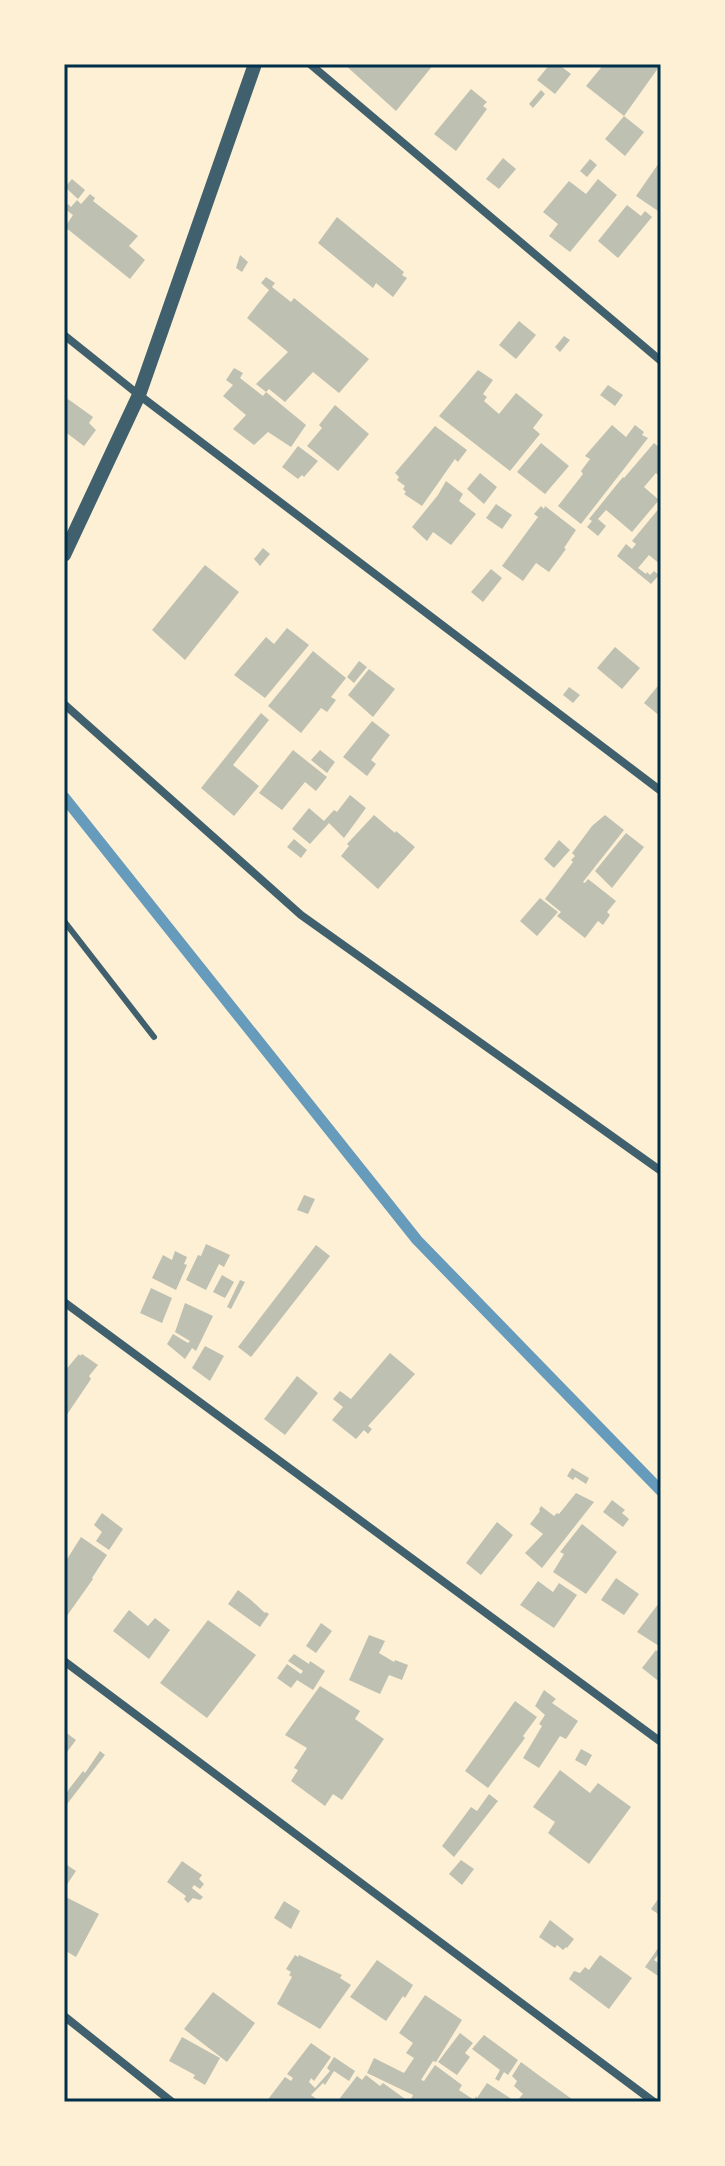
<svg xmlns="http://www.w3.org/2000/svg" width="725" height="2166" viewBox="0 0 725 2166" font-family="'DejaVu Sans',sans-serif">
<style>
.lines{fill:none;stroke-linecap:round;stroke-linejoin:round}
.stream{stroke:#669bbc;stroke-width:11}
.building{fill:#bec0b2}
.service{stroke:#3f606c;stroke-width:6}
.minor{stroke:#3f606c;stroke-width:8}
.tertiary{stroke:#3f606c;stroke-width:14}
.neatline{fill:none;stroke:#003049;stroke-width:3}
</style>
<rect width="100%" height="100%" fill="#fdf0d5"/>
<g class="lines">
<path class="stream" d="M64,797L417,1240L661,1491"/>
</g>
<path class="building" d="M344,64H434L396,111Z
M550,64H558L571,74L555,94L537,80Z
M604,64H661L624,116L586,86Z
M471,89L487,102L483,106L487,109L456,151L434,134Z
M541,90L545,94L533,108L529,104Z
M624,116L644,132L625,156L605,139Z
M503,158L516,169L499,189L486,179Z
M590,159L597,165L587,177L580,171Z
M661,160V207L658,211L636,196Z
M72,179L85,190L78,199L65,187Z
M598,179L617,195L570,252L549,236L558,224L543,212L569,181L586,194Z
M90,194L95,198L93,201L138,236L129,246L145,260L130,279L65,227L73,215L65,209L68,204L71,207L77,200L81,204Z
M627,205L641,216L645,211L652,217L618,258L598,241Z
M337,217L404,272L402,275L407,278L393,297L376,283L373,288L318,243Z
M240,255L248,262L242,272L236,268Z
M266,277L275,283L272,287L291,302L294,298L369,359L339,393L313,372L285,402L269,389L266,392L256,384L288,352L247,318L269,290L261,283Z
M519,321L536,335L516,359L499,345Z
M564,336L570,340L560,352L555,347Z
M234,368L243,373L240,378L263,396L266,392L306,425L291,447L268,432L254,445L233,429L246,415L223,396L233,385L226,380Z
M478,370L493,380L483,394L487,397L484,401L499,414L516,393L543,415L533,428L540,434L510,471L439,416Z
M608,385L623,395L615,406L600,395Z
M68,399L93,417L89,423L96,430L84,446L64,431V405Z
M335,405L369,434L338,471L307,446L322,428L319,425Z
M612,425L626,437L635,425L644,432L642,435L648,438L581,524L558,506L583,474L581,471L590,459L585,456Z
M435,426L467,450L458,462L455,459L422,506L404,494L406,492L403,489L405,486L397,480L399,477L395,473Z
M541,443L569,466L545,494L517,472Z
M654,443L661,449V478L656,473L644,487L659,500L632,532L606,510L598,519L606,526L598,536L587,527L592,521L589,519L623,477L624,478Z
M298,446L318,461L304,477L302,475L298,479L282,467Z
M480,473L497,487L484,504L467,489Z
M446,481L463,494L459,501L476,514L451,545L433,532L427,541L412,527L438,495Z
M496,504L512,515L502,529L486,518Z
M541,506L544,509L545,506L576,530L564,548L566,549L549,572L536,563L523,581L502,566L538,517L534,514Z
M661,506V565L649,555L638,568L646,574L647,572L650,575L654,571L659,575L651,584L617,556L626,544L632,549L636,544L632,541Z
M263,548L270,554L260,566L254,559Z
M205,565L239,592L185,660L152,630Z
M491,569L502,578L483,602L471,592Z
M287,628L309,645L265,698L234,675L266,637L274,644Z
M615,647L640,668L622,689L597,668Z
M313,651L346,678L331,697L336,700L327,712L321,708L301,733L268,706Z
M359,661L367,667L354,683L347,677Z
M369,669L395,689L373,717L348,695Z
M661,682V717L644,703Z
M569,687L580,695L573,703L563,695Z
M261,713L269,720L233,765L259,786L234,816L201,788Z
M372,721L390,735L371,760L376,764L367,776L343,757Z
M293,750L327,777L316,791L305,782L282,810L259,793Z
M320,750L335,762L327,773L311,760Z
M350,795L366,808L344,838L329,823L310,844L292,829L309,808L324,821L334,810L337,812Z
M374,815L395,833L396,831L415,847L378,889L341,856L349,846L347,844Z
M605,815L624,830L583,882L585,883L588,879L616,901L607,912L610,915L603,925L598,921L585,938L557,916L561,912L545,899L573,862L571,860L575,856L572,853L592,826Z
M626,833L644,847L612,888L595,871Z
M294,839L307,850L301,858L287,847Z
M559,840L570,850L554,868L544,859Z
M540,898L558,912L537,936L520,921Z
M304,1195L315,1199L308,1214L297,1210Z
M206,1244L230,1255L224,1267L219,1264L206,1290L186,1280L198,1255L201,1256Z
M316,1245L330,1256L251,1357L238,1347Z
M175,1251L187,1257L184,1264L187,1265L176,1290L152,1278L163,1255L172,1260Z
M222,1275L234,1282L225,1298L213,1292Z
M240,1280L245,1282L231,1309L227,1307Z
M151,1288L172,1298L162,1323L140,1313Z
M185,1303L213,1316L196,1351L192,1348L185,1359L167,1344L173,1334L188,1343L190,1341L175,1332Z
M205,1346L224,1356L210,1381L192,1368Z
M390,1353L415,1374L368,1426L372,1429L368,1434L364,1430L356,1439L332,1420L343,1407L333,1399L340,1391L351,1399Z
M79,1354L80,1356L82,1354L98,1365L89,1376L91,1379L64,1419V1372Z
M297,1376L318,1393L285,1435L264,1419Z
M572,1468L589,1478L586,1484L575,1477L573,1480L567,1476Z
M576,1493L594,1502L542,1568L525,1553L543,1534L530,1524L540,1511L539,1510L541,1506L554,1516L557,1513L559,1514Z
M612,1500L625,1510L622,1513L629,1519L623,1527L603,1512Z
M102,1513L123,1529L109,1550L96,1541L102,1532L94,1525Z
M497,1522L513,1535L481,1575L466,1563Z
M582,1524L617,1552L586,1594L553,1572L564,1554L560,1552Z
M81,1537L107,1555L92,1578L93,1579L64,1620V1564Z
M616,1578L639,1594L624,1615L601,1600Z
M538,1581L553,1592L559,1583L577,1595L554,1628L520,1605Z
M238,1590L251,1600L265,1613L266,1612L269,1614L260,1627L228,1604Z
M659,1603L661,1604V1643L659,1646L637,1632Z
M129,1610L148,1626L155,1618L170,1630L149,1659L113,1631Z
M208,1620L256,1655L207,1718L160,1683Z
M321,1623L332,1631L316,1653L306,1646Z
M369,1635L385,1641L379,1653L394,1662L395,1660L408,1665L402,1680L389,1675L380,1694L349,1680Z
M656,1650L661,1654V1683L642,1668Z
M294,1654L309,1664L310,1661L325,1671L313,1690L297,1680L291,1688L277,1678L287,1664L301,1674L303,1671L288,1661Z
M320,1686L360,1711L355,1719L384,1739L342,1800L333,1794L325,1806L291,1781L298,1770L294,1768L307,1748L285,1735Z
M544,1690L556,1699L552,1703L578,1721L566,1739L560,1736L539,1768L523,1758L542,1726L539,1724L545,1715L535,1706Z
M515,1701L537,1717L523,1736L525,1738L488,1788L465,1771Z
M64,1731L76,1740L64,1756Z
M581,1749L592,1755L586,1766L575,1760Z
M100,1751L105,1755L64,1808V1798L69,1789L83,1771L85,1773Z
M560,1770L590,1793L598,1783L631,1807L589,1864L548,1833L555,1822L533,1807Z
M489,1794L498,1801L454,1857L442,1846L471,1807L477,1811Z
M461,1860L474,1869L462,1885L449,1874Z
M182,1861L202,1875L199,1879L204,1884L200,1889L194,1885L192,1888L203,1897L200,1900L193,1898L188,1903L184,1899L186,1896L167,1882Z
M64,1863L76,1871L64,1889Z
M661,1895V1916L651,1909Z
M64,1896L99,1914L76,1957L64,1950Z
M284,1901L300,1911L291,1929L274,1918Z
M550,1920L574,1939L567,1948L566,1947L563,1950L557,1945L555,1948L539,1937Z
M661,1944V1951L654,1960L661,1965V1978L645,1967Z
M295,1955L298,1957L299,1955L342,1975L340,1978L351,1985L320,2029L277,2004L292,1977L289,1975L291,1972L286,1969Z
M600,1955L632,1978L609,2009L569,1979L574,1971L580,1973L585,1967L589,1970Z
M377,1960L413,1985L405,1998L403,1996L386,2021L350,1997Z
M213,1992L255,2023L227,2062L184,2029Z
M425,1995L462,2020L436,2062L433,2061L421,2080L424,2081L435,2065L462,2085L459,2090L474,2100L476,2096L477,2098L487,2083L516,2102H337L357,2076L362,2080L366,2075L380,2086L383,2083L408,2101L411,2099L413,2095L367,2073L374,2058L404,2073L414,2058L406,2053L413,2043L399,2033Z
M460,2033L473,2043L465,2053L470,2057L457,2075L438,2062Z
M484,2035L518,2060L508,2075L504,2072L499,2081L495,2079L500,2070L472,2049Z
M182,2037L220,2058L205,2085L193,2078L195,2075L169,2061Z
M311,2043L331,2057L314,2081L311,2078L309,2082L315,2088L330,2071L327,2068L334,2057L355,2071L349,2081L334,2071L325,2085L323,2083L311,2095L318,2100L316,2102H266L285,2077L291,2081L293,2078L287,2074Z
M521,2062L537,2074L576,2102H516L523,2094L514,2086L517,2081L512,2076Z"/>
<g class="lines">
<path class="service" d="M64,921L154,1037"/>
<path class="minor" d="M310,64L661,361
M64,335L139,395L661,791
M64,704L301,915L661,1171
M64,1302L661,1742
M64,1661L654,2102
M64,2016L172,2102"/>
<path class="tertiary" d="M64,555L139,395L255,64"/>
</g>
<rect width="725" height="2166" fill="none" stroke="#fdf0d5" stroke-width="132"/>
<rect x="66" y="66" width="593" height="2034" class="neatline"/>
</svg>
